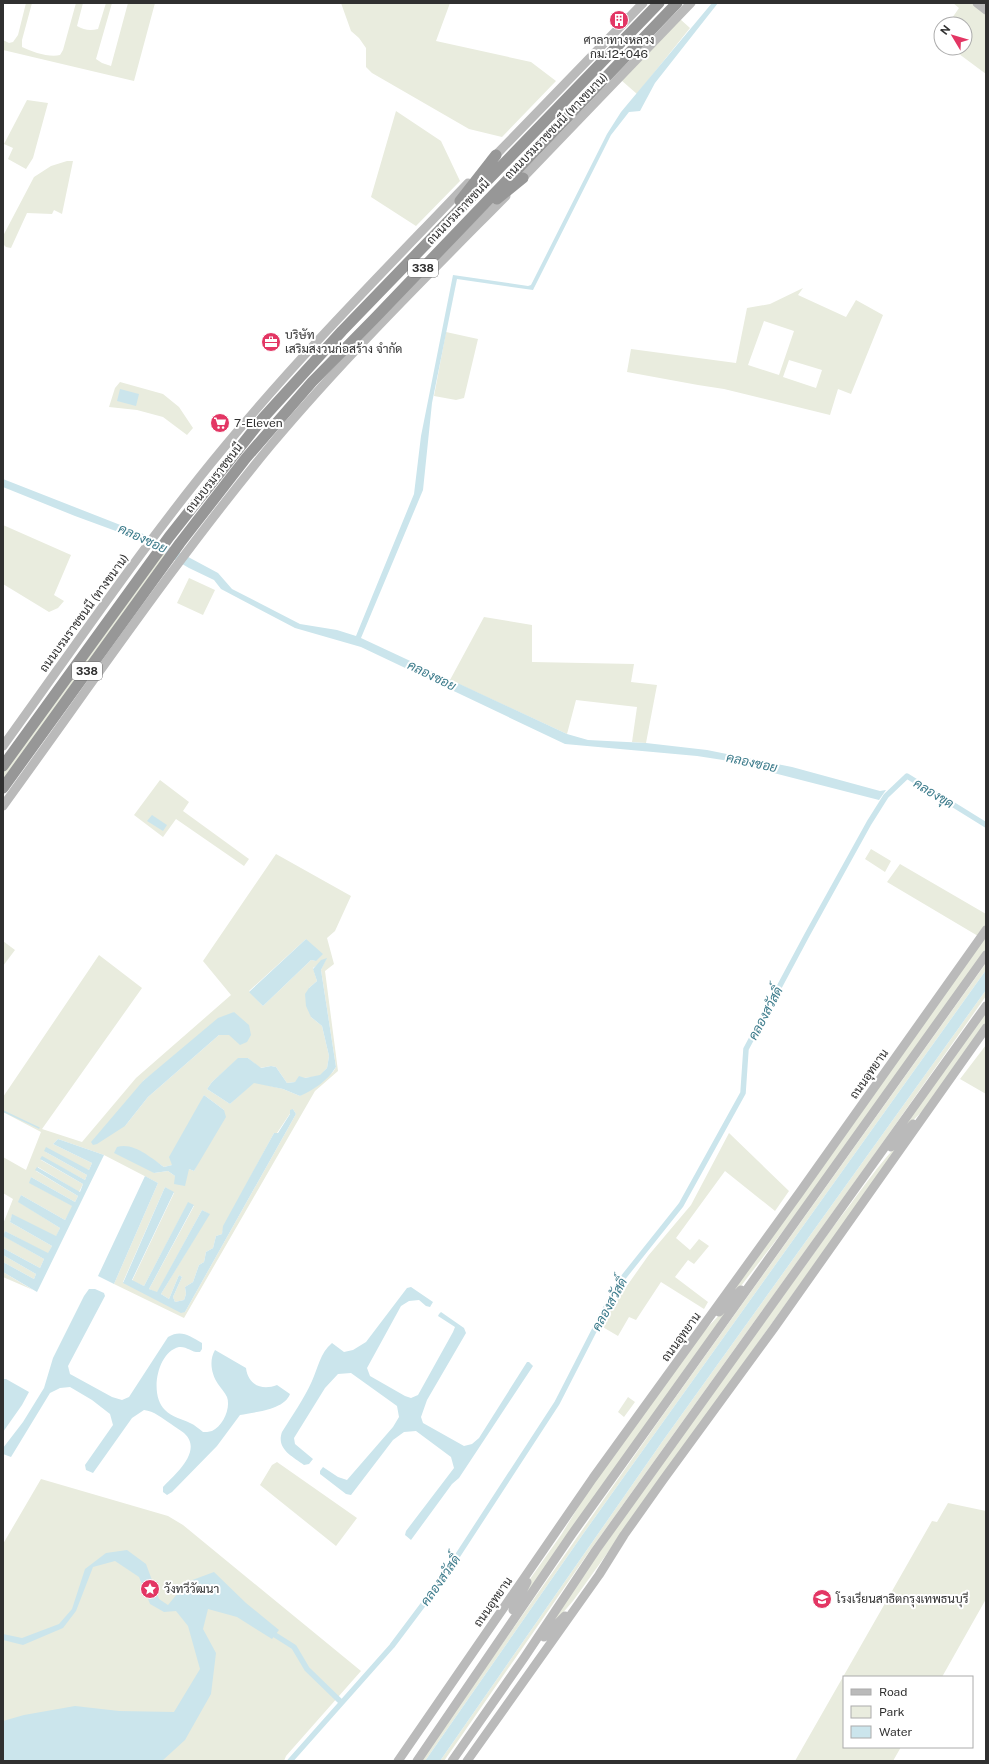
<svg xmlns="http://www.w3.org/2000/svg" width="989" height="1764" viewBox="0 0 989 1764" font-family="'Public Sans',Sarabun,sans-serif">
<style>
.green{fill:#e9ecde;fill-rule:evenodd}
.water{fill:#cbe5ec}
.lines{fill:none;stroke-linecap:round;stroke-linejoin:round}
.stream{stroke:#cbe5ec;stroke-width:1.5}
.canal{stroke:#cbe5ec;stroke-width:5.5}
.secondary{stroke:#bababa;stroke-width:9}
.highway{stroke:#979797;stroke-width:11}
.labels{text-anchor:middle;stroke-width:4;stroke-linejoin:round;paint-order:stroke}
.shield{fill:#fff;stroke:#6e6e6e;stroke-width:1}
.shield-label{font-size:11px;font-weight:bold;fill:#303030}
.poi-label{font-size:12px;fill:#303030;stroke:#fff;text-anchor:start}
.street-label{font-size:12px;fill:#303030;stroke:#fff}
.water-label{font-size:13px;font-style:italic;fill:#3c7b8b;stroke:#fff}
</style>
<rect width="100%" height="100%" fill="#fff"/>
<path class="green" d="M26,3H32L22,40V47C32,52 50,58 60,55L63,50L76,3H83L77,26C84,30 90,31 98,29L106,3H112L96,59L102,63L111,66L128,3H155L134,81L3,50V40L9,43L13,42L18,35Z
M341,3H450L436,41L531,62L556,81L502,137L469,129L372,73L366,67V48L359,38L351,31Z
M953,3H972L986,14V74L951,48H965V24H948L959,8Z
M680,19L690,28L637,94L621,80Z
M27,100L48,103L33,158L26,169L8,159L13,148L4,144Z
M396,111L441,141L460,181L416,226L371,197Z
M67,161H73L62,214L54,210L52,214L27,213L11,248L6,247L3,244V236L34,177L51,166Z
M803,288L798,295L846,317L856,300L883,315L851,394L838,389L830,415L724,389L698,385L627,372L631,349L736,363L747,308L770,304ZM764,321L794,331L779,375L748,365ZM789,360L822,370L816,388L783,377Z
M446,332L478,339L464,398L456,400L434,396Z
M120,382L163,394L179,407L193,428L187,435L163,417L137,410L109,407L115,388Z
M3,525L71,555L54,595L64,601L58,608L49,612L3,584Z
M161,552L168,555L3,783V772Z
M189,578L215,590L203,615L177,603Z
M484,617L532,625V662L634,664L631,682L657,685L646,743L632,742L637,707L576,700L567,734L450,680Z
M160,780L189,802L183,811L249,859L244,866L176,819L163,837L134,815Z
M871,849L891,861L885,872L865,859Z
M276,854L351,896L335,931L327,938L334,964L325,971L338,1071L315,1091L184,1318L114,1284L158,1183L104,1155L58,1139L53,1144L92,1163L89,1170L44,1151L87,1175L85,1180L42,1157L41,1160L83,1184L79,1192L38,1167L36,1171L78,1196L75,1202L31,1177L30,1183L73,1206L65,1220L21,1195L19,1202L60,1228L56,1237L12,1215L10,1222L52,1246L48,1254L5,1231L4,1236L44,1259L40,1268L3,1248V1224L13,1199L3,1193V1157L26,1170L41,1132L3,1112V1097L99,955L142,988L42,1129L82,1142L136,1078L231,995L203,961ZM306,939L316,961L311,960L263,1006L249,991ZM326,959L321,970L336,1067L333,1072L300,1096L283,1089L254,1082L230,1104L207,1089L212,1082L239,1058H248L260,1068L271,1066L276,1067L287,1083L295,1082L304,1078L320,1076L327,1068L329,1056L322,1026L311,1017L309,988L317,981L313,968ZM234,1012L229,1035H219L148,1097L125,1126L143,1081ZM204,1095L224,1110L194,1171L189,1169L175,1176L168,1171L154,1173L140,1151L164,1167L172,1165ZM293,1109L296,1114L185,1312L123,1282L165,1187L174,1193L132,1281L144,1286L188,1203L194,1206L149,1289L157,1293L202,1210L209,1214L161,1294L169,1299L179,1275L182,1277L173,1297L175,1302L184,1300L186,1294L185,1287L193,1282L199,1265L204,1262L206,1252L213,1248L216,1236L222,1234L224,1226L274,1133H277Z
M900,864L986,914V925L978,936L887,882Z
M986,936V950L800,1209L741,1286L724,1303Z
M3,941L15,950L3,966Z
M986,963V970L583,1534L425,1761H420L665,1412Z
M986,990V996L876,1152L589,1552L444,1761H440L662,1442Z
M986,1012V1024L931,1102L902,1132L901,1131Z
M986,1045V1094L960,1079Z
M729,1133L789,1191L775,1211L725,1171L676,1238L690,1250L699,1239L709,1246L694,1264L688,1260L675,1277L708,1302L704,1309L661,1282L636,1320L629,1317L618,1336L601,1326L612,1307L648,1256L691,1205Z
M906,1136L573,1601L550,1628L548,1626L650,1480L833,1227C857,1197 878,1163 906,1136Z
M3,1255L36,1274L34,1279L3,1262Z
M3,1272L33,1290L3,1277Z
M727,1307L729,1309L528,1592L523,1595L530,1579L561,1535L590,1488L703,1332Z
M628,1397L635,1402L624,1417L618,1412Z
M277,1462L357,1518L336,1546L260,1485L272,1465Z
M41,1479L168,1516L183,1525L361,1671L286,1756L284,1761H3V1544Z
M948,1503L986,1511V1599L942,1677H844V1747H901L893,1761H795L932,1521L937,1522Z"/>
<path class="water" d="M712,3H718L655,83L640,111L629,112L611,135L533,290L457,279L432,403L423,490L361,638L567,734L588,740L646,743L707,750L792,767L880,791L886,790L879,800L723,760L697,756L565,744L361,647L295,628L221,589L214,580L189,568L143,541L75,516L3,487V479L151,537L218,573L232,589L300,624L337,630L356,636L414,494L421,436L453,275L528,286L531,285L607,134L621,112Z
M120,389L139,394L136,406L117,401Z
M152,815L167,825L163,831L147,821Z
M306,939L323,954L316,961L311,960L263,1006L249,992Z
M327,958L321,970L336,1067C328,1080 314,1090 300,1096L283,1089L254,1083L230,1104L207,1089L212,1082L238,1058H248L261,1068L271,1066L276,1067L287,1083L295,1082L299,1076L305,1078L320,1075L327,1068L329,1056L322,1026L311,1017L306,1006L305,994L309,988L317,981L313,969L321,960Z
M986,970V990L662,1442L440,1761H425L583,1534Z
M234,1012L249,1025L251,1035L247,1042L240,1045L229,1035H219L148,1097L125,1126L97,1144L93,1145L91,1142L143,1081L218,1018Z
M204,1095L224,1110L226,1117L194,1171L189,1169L185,1186L174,1184L175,1176L168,1171L154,1173L114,1153L117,1147C134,1142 151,1158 164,1167L172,1165L169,1157Z
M293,1109L296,1114L185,1312L181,1313L123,1283L165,1187L174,1192L132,1280L144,1286L188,1202L194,1205L149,1289L157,1292L202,1210L210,1214L161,1294L169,1299L179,1275L182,1277L173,1297L175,1302L184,1300L186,1294L185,1287L193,1282L199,1265L204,1262L206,1252L213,1248L216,1236L222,1234L223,1226L274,1133H278L290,1114V1110Z
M58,1139L104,1155L37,1292L3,1272V1262L34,1279L36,1274L3,1255V1248L40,1268L44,1259L3,1236L5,1231L48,1253L52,1246L10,1222L12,1214L56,1236L60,1228L18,1202L21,1195L65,1220L72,1206L29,1183L31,1177L75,1202L78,1196L35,1170L37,1167L80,1192L83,1184L40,1159L42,1156L85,1180L87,1175L44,1151L46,1147L89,1170L92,1163L53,1144Z
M145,1176L158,1183L114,1284L98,1276Z
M411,1287L433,1302L430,1307L426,1306L419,1300L409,1301L401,1306L367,1368L370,1376L405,1396L411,1398L418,1395L453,1332L455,1327L438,1316L439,1314L441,1312L464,1328L466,1333L427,1400L421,1417L423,1423L464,1446L472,1444L479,1438L527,1362H529L533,1366L459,1478L452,1484L411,1540L405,1535L406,1531L454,1468L451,1457L416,1431L404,1432L393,1440L351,1495L346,1494L320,1474V1471L323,1467L338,1477L347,1480L393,1427L399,1417L397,1406L351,1373L338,1374L325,1388L294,1438L295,1444L313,1459L309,1464L304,1465C292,1456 276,1449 282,1432C292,1416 304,1399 312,1381C318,1368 320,1353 332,1343L344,1352L353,1350L366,1342L407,1288Z
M89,1289H95L104,1293L105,1296L68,1366L70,1374L112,1397L122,1400L129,1397L168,1337C181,1329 190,1336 202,1343V1349L200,1352C192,1353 187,1346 179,1347C157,1352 149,1395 165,1410C172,1417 182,1419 190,1423C195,1425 199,1429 203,1432C205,1432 209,1432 212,1431C223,1426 231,1408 227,1397C225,1393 221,1388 218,1384C211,1374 209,1360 215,1350L246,1368C248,1385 262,1391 277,1385L290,1394C284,1410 255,1412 240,1415L217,1446L172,1492L167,1495L163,1492V1487C174,1475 204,1451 184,1433C180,1430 175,1427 171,1424C162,1418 154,1411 144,1410L132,1418L93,1473L86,1470L85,1465L113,1425L110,1414L92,1400L70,1387L60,1388L50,1393L11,1457L3,1454V1448L23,1422L44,1388L53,1358L84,1296Z
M3,1379H6L29,1392L22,1405L3,1432Z
M127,1550L146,1564L159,1599L168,1605L187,1582L214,1572L246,1603L279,1630L272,1639L237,1617L208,1609L203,1629L216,1653L211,1694L185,1740L162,1761H3V1721L24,1715L75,1706L119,1711L174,1712L200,1669L188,1626L176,1611L164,1612L150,1604L139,1577L115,1561L93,1567L76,1611L63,1628L23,1645L3,1640V1634L22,1638L59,1624L72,1609L85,1569L106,1553Z"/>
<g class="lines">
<path class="stream" d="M3,1111L39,1128"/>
<path class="canal" d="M275,1635L294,1647L307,1669L341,1702
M290,1761L392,1646L443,1578L557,1403L618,1284L681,1205L743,1093L746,1049L807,935L869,823L886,796L907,776L986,825"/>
<path class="secondary" d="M977,3L986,10
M491,160L643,3
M519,182L691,3
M3,746C76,645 146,541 226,445C302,353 386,269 468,183
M3,806C91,685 175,561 271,445C344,358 426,277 506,196
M891,1147L913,1124
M719,1312L741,1290
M513,1610L527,1582
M544,1637L565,1616
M398,1761L593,1478L800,1192L986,930
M417,1761L572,1534L986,955
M452,1761L524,1658L596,1550L986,1006
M467,1761L599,1575L624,1535L663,1480L774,1328L986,1028"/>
<path class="highway" d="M497,199L523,178
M460,201L496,155
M3,766L169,537L263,418L342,331L659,3
M3,788L180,543L246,458L312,382L375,318L677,3"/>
</g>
<defs>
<g id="building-disc" transform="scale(1)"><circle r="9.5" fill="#e33664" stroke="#fff"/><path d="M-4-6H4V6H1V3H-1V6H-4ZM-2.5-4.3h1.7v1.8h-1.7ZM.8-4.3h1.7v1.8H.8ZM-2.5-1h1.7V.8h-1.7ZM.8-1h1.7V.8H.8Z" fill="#fff"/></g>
<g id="office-disc" transform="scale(1)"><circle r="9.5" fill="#e33664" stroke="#fff"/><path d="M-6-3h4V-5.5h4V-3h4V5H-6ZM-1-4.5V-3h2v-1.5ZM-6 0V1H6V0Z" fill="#fff"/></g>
<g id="supermarket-disc" transform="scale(1)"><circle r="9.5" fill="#e33664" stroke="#fff"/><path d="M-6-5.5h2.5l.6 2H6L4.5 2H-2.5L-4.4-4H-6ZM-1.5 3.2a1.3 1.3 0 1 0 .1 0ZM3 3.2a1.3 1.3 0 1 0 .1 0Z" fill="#fff"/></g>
<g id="sight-disc" transform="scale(1)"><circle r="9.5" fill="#e33664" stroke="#fff"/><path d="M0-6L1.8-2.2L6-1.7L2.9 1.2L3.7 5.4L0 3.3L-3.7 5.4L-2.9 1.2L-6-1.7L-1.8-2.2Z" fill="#fff"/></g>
<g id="school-disc" transform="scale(1)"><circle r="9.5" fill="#e33664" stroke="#fff"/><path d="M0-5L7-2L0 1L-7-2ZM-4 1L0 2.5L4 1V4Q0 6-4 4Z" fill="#fff"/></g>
</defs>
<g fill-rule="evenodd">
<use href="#building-disc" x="619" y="20"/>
<use href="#office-disc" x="271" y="342"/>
<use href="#supermarket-disc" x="220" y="423"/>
<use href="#sight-disc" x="150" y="1589"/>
<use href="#school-disc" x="822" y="1599"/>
</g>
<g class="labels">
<g class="shield">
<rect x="408" y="259" width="30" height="18" rx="3"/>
<rect x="72" y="662" width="30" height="18" rx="3"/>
</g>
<g class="shield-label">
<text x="423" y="272">338</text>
<text x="87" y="675">338</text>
</g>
<g class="poi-label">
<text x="619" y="44" text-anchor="middle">ศาลาทางหลวง<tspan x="619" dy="14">กม.12+046</tspan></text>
<text x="285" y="339">บริษัท<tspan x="285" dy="14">เสริมสงวนก่อสร้าง จำกัด</tspan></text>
<text x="234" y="427">7-Eleven</text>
<text x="164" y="1593">วังทวีวัฒนา</text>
<text x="836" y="1603">โรงเรียนสาธิตกรุงเทพธนบุรี</text>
</g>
<g class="street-label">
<text transform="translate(556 126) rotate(-46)" y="4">ถนนบรมราชชนนี (ทางขนาน)</text>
<text transform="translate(458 212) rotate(-46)" y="4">ถนนบรมราชชนนี</text>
<text transform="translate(214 478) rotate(-52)" y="4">ถนนบรมราชชนนี</text>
<text transform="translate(84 613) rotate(-54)" y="4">ถนนบรมราชชนนี (ทางขนาน)</text>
<text transform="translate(869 1074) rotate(-55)" y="4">ถนนอุทยาน</text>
<text transform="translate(681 1337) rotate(-54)" y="4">ถนนอุทยาน</text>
<text transform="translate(493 1602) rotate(-55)" y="4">ถนนอุทยาน</text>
</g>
<g class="water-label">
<text transform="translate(143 538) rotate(25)" y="5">คลองซอย</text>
<text transform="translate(432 675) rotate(26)" y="5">คลองซอย</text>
<text transform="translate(752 762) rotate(12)" y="5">คลองซอย</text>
<text transform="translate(934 793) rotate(31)" y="5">คลองขุด</text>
<text transform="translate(765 1013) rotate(-62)" y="5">คลองสวัสดิ์</text>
<text transform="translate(609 1304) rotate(-61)" y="5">คลองสวัสดิ์</text>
<text transform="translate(440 1580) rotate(-55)" y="5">คลองสวัสดิ์</text>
</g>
</g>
<rect width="989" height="1764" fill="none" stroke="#303030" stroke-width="8"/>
<rect x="843" y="1676" width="130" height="72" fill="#ffffff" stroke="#acacac"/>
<rect x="851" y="1689" width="20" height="6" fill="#bababa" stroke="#acacac"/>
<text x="879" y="1696" font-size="12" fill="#303030">Road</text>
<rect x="851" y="1706" width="20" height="12" fill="#e9ecde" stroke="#acacac"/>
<text x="879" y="1716" font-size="12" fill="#303030">Park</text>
<rect x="851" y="1726" width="20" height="12" fill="#cbe5ec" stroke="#acacac"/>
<text x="879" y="1736" font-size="12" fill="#303030">Water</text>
<g transform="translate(953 36) rotate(308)"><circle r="19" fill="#ffffff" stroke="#acacac"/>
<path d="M0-3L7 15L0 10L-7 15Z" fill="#e33664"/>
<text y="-6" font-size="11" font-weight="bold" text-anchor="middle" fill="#303030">N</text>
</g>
</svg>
